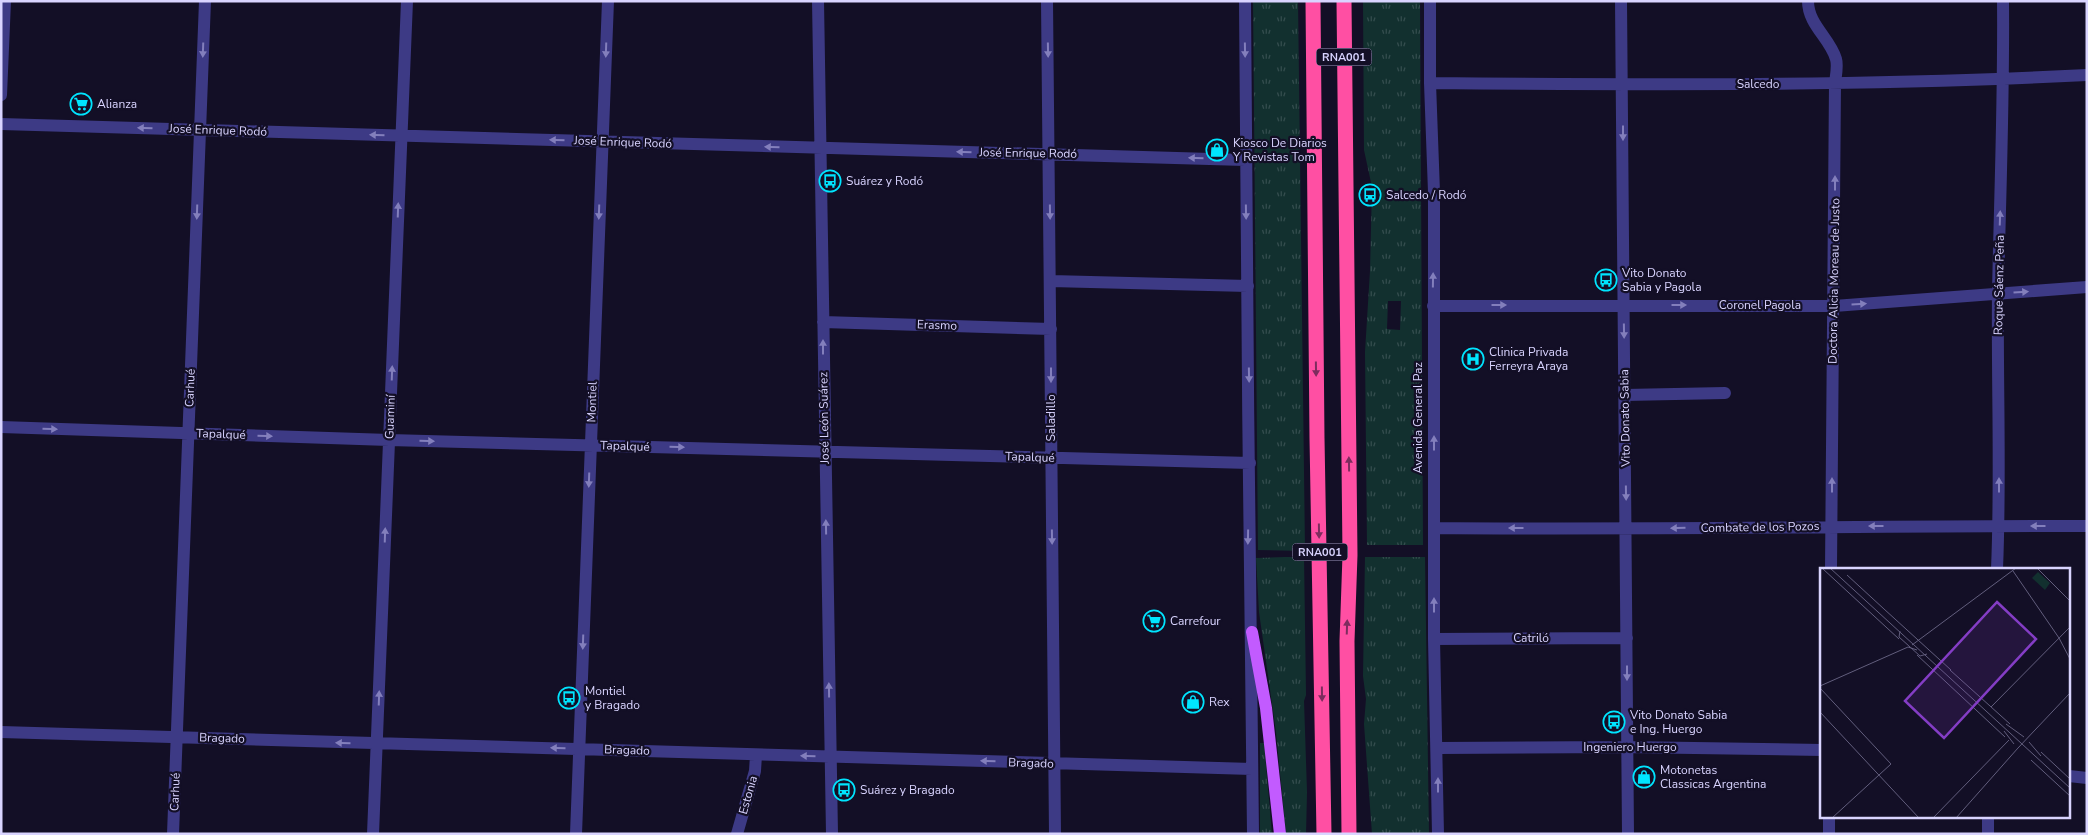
<svg xmlns="http://www.w3.org/2000/svg" width="2088" height="835" viewBox="0 0 2088 835" font-family="'Nunito Sans',sans-serif">
<style>
.grass{fill:url(#grass-tufts);fill-rule:evenodd}
.lines{fill:none;stroke-linecap:round;stroke-linejoin:round}
.minor{stroke:#3d3a85;stroke-width:12}
.major{stroke:#c25bff;stroke-width:12}
.highway{stroke:#ff4fa3;stroke-width:15}
.oneway{fill:#837fbc}
.oneway2{fill:#7d2c5e}
.labels{text-anchor:middle;stroke-width:4.5;stroke-linejoin:round;paint-order:stroke}
.shield{fill:#130f26;stroke:#9e99be;stroke-width:1}
.shield-label{font-size:11px;font-weight:bold;fill:#d9d4ff}
.street-label{font-size:12px;fill:#d9d4ff;stroke:#130f26}
.poi-label{font-size:12px;fill:#d9d4ff;stroke:#130f26;text-anchor:start}
.inset-road{fill:none;stroke:#625e7d;stroke-width:1}
.view{fill:#843dc5;fill-opacity:0.15;stroke:#843dc5;stroke-width:2.5}
.inset-edge{fill:none;stroke:#d9d4ff;stroke-width:2.5}
</style>
<defs>
<pattern id="grass-tufts" width="24" height="20" patternUnits="userSpaceOnUse" patternTransform="scale(1.25)"><rect width="24" height="20" fill="#12302f"/><path d="M3 7l-1-3M5 7V3M7 7l1-3M15 17l-1-3M17 17v-4M19 17l1-3" fill="none" stroke="#344d4e"/></pattern>
</defs>
<rect width="100%" height="100%" fill="#130f26"/>
<path class="grass" d="M1253,1H1298L1305,551L1258,550Z
M1363,1H1420L1423,545H1367L1365,352L1370,271L1372,187L1364,150ZM1388,301H1401L1400,330L1387,329Z
M1285,557H1304L1306,695L1304,701L1307,792L1306,834H1286L1276,732L1259,612L1256,558Z
M1365,557H1425L1429,834H1372L1364,724L1366,699L1363,676Z
M1260,743H1264L1272,834H1260Z"/>
<g class="lines">
<path class="minor" d="M818,1L832,834
M1047,1L1055,834
M1245,1C1247,279 1249,556 1253,834
M1430,1V83L1434,192V639L1438,834
M1621,1L1628,834
M1808,1C1808,25 1830,38 1836,59C1838,66 1836,75 1835,83L1831,569
M1430,83C1649,85 1868,86 2087,75
M1,95L5,1
M1,124L1245,160
M1051,281L1248,286
M1433,306H1834L2087,287
M823,322L1051,329
M1625,395L1725,393
M1,427L389,440L1250,463
M1434,528C1652,530 1869,526 2087,526
M1997,569C2001,477 1997,385 1998,293C2000,195 2004,98 2003,1
M1434,639L1627,638
M1,732L1252,769
M1438,748L1626,747L1822,750
M2069,776L2087,778
M173,834L205,1
M373,834L407,1
M576,834L608,1
M737,834L755,771L756,755
M1829,834V816
M1988,834V816"/>
<path class="major" d="M1252,632L1266,708L1280,834"/>
<path class="highway" d="M1313,1L1317,438L1324,834
M1344,1L1350,555L1347,641L1349,834"/>
</g>
<defs><path id="oneway-solid" d="M-6-.8H1V-3.2L6.5 0L1 3.2V.8H-6Z" transform="scale(1.25)"/></defs>
<g class="oneway">
<use href="#oneway-solid" transform="translate(203 50) rotate(92)"/>
<use href="#oneway-solid" transform="translate(606 50) rotate(92)"/>
<use href="#oneway-solid" transform="translate(1048 50) rotate(89)"/>
<use href="#oneway-solid" transform="translate(1245 50) rotate(89)"/>
<use href="#oneway-solid" transform="translate(145 128) rotate(-178)"/>
<use href="#oneway-solid" transform="translate(1623 133) rotate(90)"/>
<use href="#oneway-solid" transform="translate(377 135) rotate(-178)"/>
<use href="#oneway-solid" transform="translate(557 140) rotate(-179)"/>
<use href="#oneway-solid" transform="translate(772 147) rotate(-178)"/>
<use href="#oneway-solid" transform="translate(964 152) rotate(-179)"/>
<use href="#oneway-solid" transform="translate(1196 158) rotate(-178)"/>
<use href="#oneway-solid" transform="translate(1835 183) rotate(-90)"/>
<use href="#oneway-solid" transform="translate(398 210) rotate(-88)"/>
<use href="#oneway-solid" transform="translate(197 212) rotate(92)"/>
<use href="#oneway-solid" transform="translate(599 212) rotate(92)"/>
<use href="#oneway-solid" transform="translate(1050 212) rotate(89)"/>
<use href="#oneway-solid" transform="translate(1246 212) rotate(89)"/>
<use href="#oneway-solid" transform="translate(2000 218) rotate(-88)"/>
<use href="#oneway-solid" transform="translate(1433 280) rotate(-89)"/>
<use href="#oneway-solid" transform="translate(2021 292) rotate(-4)"/>
<use href="#oneway-solid" transform="translate(1859 304) rotate(-4)"/>
<use href="#oneway-solid" transform="translate(1499 305)"/>
<use href="#oneway-solid" transform="translate(1679 305)"/>
<use href="#oneway-solid" transform="translate(1624 331) rotate(89)"/>
<use href="#oneway-solid" transform="translate(823 347) rotate(-90)"/>
<use href="#oneway-solid" transform="translate(392 373) rotate(-88)"/>
<use href="#oneway-solid" transform="translate(1051 375) rotate(90)"/>
<use href="#oneway-solid" transform="translate(1249 375) rotate(89)"/>
<use href="#oneway-solid" transform="translate(50 429) rotate(2)"/>
<use href="#oneway-solid" transform="translate(265 436) rotate(2)"/>
<use href="#oneway-solid" transform="translate(427 441) rotate(1)"/>
<use href="#oneway-solid" transform="translate(1434 443) rotate(-90)"/>
<use href="#oneway-solid" transform="translate(677 447) rotate(2)"/>
<use href="#oneway-solid" transform="translate(589 480) rotate(92)"/>
<use href="#oneway-solid" transform="translate(1832 485) rotate(-90)"/>
<use href="#oneway-solid" transform="translate(1999 485) rotate(-90)"/>
<use href="#oneway-solid" transform="translate(1626 493) rotate(89)"/>
<use href="#oneway-solid" transform="translate(1876 526) rotate(-180)"/>
<use href="#oneway-solid" transform="translate(2038 526) rotate(-180)"/>
<use href="#oneway-solid" transform="translate(826 527) rotate(-91)"/>
<use href="#oneway-solid" transform="translate(1516 528) rotate(-180)"/>
<use href="#oneway-solid" transform="translate(1678 528) rotate(179)"/>
<use href="#oneway-solid" transform="translate(385 535) rotate(-88)"/>
<use href="#oneway-solid" transform="translate(1052 537) rotate(89)"/>
<use href="#oneway-solid" transform="translate(1248 537) rotate(91)"/>
<use href="#oneway-solid" transform="translate(1434 605) rotate(-90)"/>
<use href="#oneway-solid" transform="translate(583 642) rotate(92)"/>
<use href="#oneway-solid" transform="translate(1627 673) rotate(90)"/>
<use href="#oneway-solid" transform="translate(829 690) rotate(-91)"/>
<use href="#oneway-solid" transform="translate(379 698) rotate(-88)"/>
<use href="#oneway-solid" transform="translate(343 743) rotate(-178)"/>
<use href="#oneway-solid" transform="translate(558 748) rotate(-179)"/>
<use href="#oneway-solid" transform="translate(808 756) rotate(-179)"/>
<use href="#oneway-solid" transform="translate(988 761) rotate(-178)"/>
<use href="#oneway-solid" transform="translate(1438 785) rotate(-90)"/>
</g>
<g class="oneway2">
<use href="#oneway-solid" transform="translate(1316 369) rotate(89)"/>
<use href="#oneway-solid" transform="translate(1349 464) rotate(-91)"/>
<use href="#oneway-solid" transform="translate(1319 531) rotate(89)"/>
<use href="#oneway-solid" transform="translate(1347 627) rotate(-88)"/>
<use href="#oneway-solid" transform="translate(1322 694) rotate(89)"/>
</g>
<defs>
<g id="supermarket-ring" transform="scale(1.125)"><circle r="9.5" fill="#130f26" stroke="#00e5ff" stroke-width="1.5"/><path d="M-6-5.5h2.5l.6 2H6L4.5 2H-2.5L-4.4-4H-6ZM-1.5 3.2a1.3 1.3 0 1 0 .1 0ZM3 3.2a1.3 1.3 0 1 0 .1 0Z" fill="#00e5ff"/></g>
<g id="shop-ring" transform="scale(1.125)"><circle r="9.5" fill="#130f26" stroke="#00e5ff" stroke-width="1.5"/><path d="M-5-2.5h2.3a2.7 3.5 0 0 1 5.4 0H5L5.5 6h-11ZM-1.5-2.5h3a1.5 2.3 0 0 0-3 0Z" fill="#00e5ff"/></g>
<g id="bus-ring" transform="scale(1.125)"><circle r="9.5" fill="#130f26" stroke="#00e5ff" stroke-width="1.5"/><path d="M-5-6H5V4H4V6H2V4H-2V6H-4V4H-5ZM-3.5-4V0h7V-4ZM-3.5 1.2v1.5H-2V1.2ZM2 1.2v1.5H3.5V1.2Z" fill="#00e5ff"/></g>
<g id="hospital-ring" transform="scale(1.125)"><circle r="9.5" fill="#130f26" stroke="#00e5ff" stroke-width="1.5"/><path d="M-5-5h3v3.5h4V-5h3V5h-3V1.5h-4V5h-3Z" fill="#00e5ff"/></g>
</defs>
<g fill-rule="evenodd">
<use href="#supermarket-ring" x="81" y="104"/>
<use href="#shop-ring" x="1217" y="150"/>
<use href="#bus-ring" x="830" y="181"/>
<use href="#bus-ring" x="1370" y="195"/>
<use href="#bus-ring" x="1606" y="280"/>
<use href="#hospital-ring" x="1473" y="359"/>
<use href="#supermarket-ring" x="1154" y="621"/>
<use href="#bus-ring" x="569" y="698"/>
<use href="#shop-ring" x="1193" y="702"/>
<use href="#bus-ring" x="1614" y="722"/>
<use href="#shop-ring" x="1644" y="777"/>
<use href="#bus-ring" x="844" y="790"/>
</g>
<g class="labels">
<g class="shield">
<rect x="1316.5" y="48.5" width="55" height="17" rx="4"/>
<rect x="1292.5" y="543.5" width="55" height="17" rx="4"/>
</g>
<g class="shield-label">
<text x="1344" y="61">RNA001</text>
<text x="1320" y="556">RNA001</text>
</g>
<g class="street-label">
<text x="1758" y="88">Salcedo</text>
<text transform="translate(218 130) rotate(2)" y="4">José Enrique Rodó</text>
<text transform="translate(623 142) rotate(2)" y="4">José Enrique Rodó</text>
<text transform="translate(1028 153) rotate(1)" y="4">José Enrique Rodó</text>
<text transform="translate(1834 281) rotate(-89)" y="4">Doctora Alicia Moreau de Justo</text>
<text transform="translate(1999 285) rotate(-89)" y="4">Roque Sáenz Peña</text>
<text x="1760" y="309">Coronel Pagola</text>
<text transform="translate(937 325) rotate(2)" y="4">Erasmo</text>
<text transform="translate(190 388) rotate(-88)" y="4">Carhué</text>
<text transform="translate(592 402) rotate(-88)" y="4">Montiel</text>
<text transform="translate(390 417) rotate(-88)" y="4">Guaminí</text>
<text transform="translate(824 418) rotate(-91)" y="4">José León Suárez</text>
<text transform="translate(1051 418) rotate(-90)" y="4">Saladillo</text>
<text transform="translate(1418 418) rotate(-90)" y="4">Avenida General Paz</text>
<text transform="translate(1625 418) rotate(-91)" y="4">Vito Donato Sabia</text>
<text transform="translate(221 434) rotate(2)" y="4">Tapalqué</text>
<text transform="translate(625 446) rotate(2)" y="4">Tapalqué</text>
<text transform="translate(1030 457) rotate(2)" y="4">Tapalqué</text>
<text transform="translate(1760 527) rotate(-1)" y="4">Combate de los Pozos</text>
<text x="1531" y="642">Catriló</text>
<text transform="translate(222 738) rotate(2)" y="4">Bragado</text>
<text x="1630" y="751">Ingeniero Huergo</text>
<text transform="translate(627 750) rotate(2)" y="4">Bragado</text>
<text transform="translate(1031 763) rotate(2)" y="4">Bragado</text>
<text transform="translate(175 792) rotate(-88)" y="4">Carhué</text>
<text transform="translate(748 795) rotate(-74)" y="4">Estonia</text>
</g>
<g class="poi-label">
<text x="97" y="108">Alianza</text>
<text x="1233" y="147">Kiosco De Diarios<tspan x="1233" dy="14">Y Revistas Tom</tspan></text>
<text x="846" y="185">Suárez y Rodó</text>
<text x="1386" y="199">Salcedo / Rodó</text>
<text x="1622" y="277">Vito Donato<tspan x="1622" dy="14">Sabia y Pagola</tspan></text>
<text x="1489" y="356">Clinica Privada<tspan x="1489" dy="14">Ferreyra Araya</tspan></text>
<text x="1170" y="625">Carrefour</text>
<text x="585" y="695">Montiel<tspan x="585" dy="14">y Bragado</tspan></text>
<text x="1209" y="706">Rex</text>
<text x="1630" y="719">Vito Donato Sabia<tspan x="1630" dy="14">e Ing. Huergo</tspan></text>
<text x="1660" y="774">Motonetas<tspan x="1660" dy="14">Classicas Argentina</tspan></text>
<text x="860" y="794">Suárez y Bragado</text>
</g>
</g>
<g transform="translate(1820 568)">
<rect width="250" height="250" fill="#130f26"/>
<path d="M218,4L230,15L225,22L212,10Z" fill="#12302f"/>
<path class="inset-road" d="M10,0L250,220M217,0L250,33M3,1L79,71M193,3L239,70L250,91M27,7L64,41M64,41L131,102M80,63L79,69L100,88L107,86M92,77L196,0M97,87L185,169M130,102L190,156M0,118L88,79L97,82M0,120L71,196L12,250M171,139L250,59M0,144L99,250M186,156L204,169M184,163L194,176M209,174L221,188M198,180L250,125M221,184L250,211M211,192L250,228M113,250L189,172M136,250L198,180"/>
<path class="view" d="M177,34L216,71L124,170L85,133Z"/>
<rect width="250" height="250" class="inset-edge"/>
</g>
<rect width="2088" height="835" fill="none" stroke="#d9d4ff" stroke-width="5"/>
</svg>
